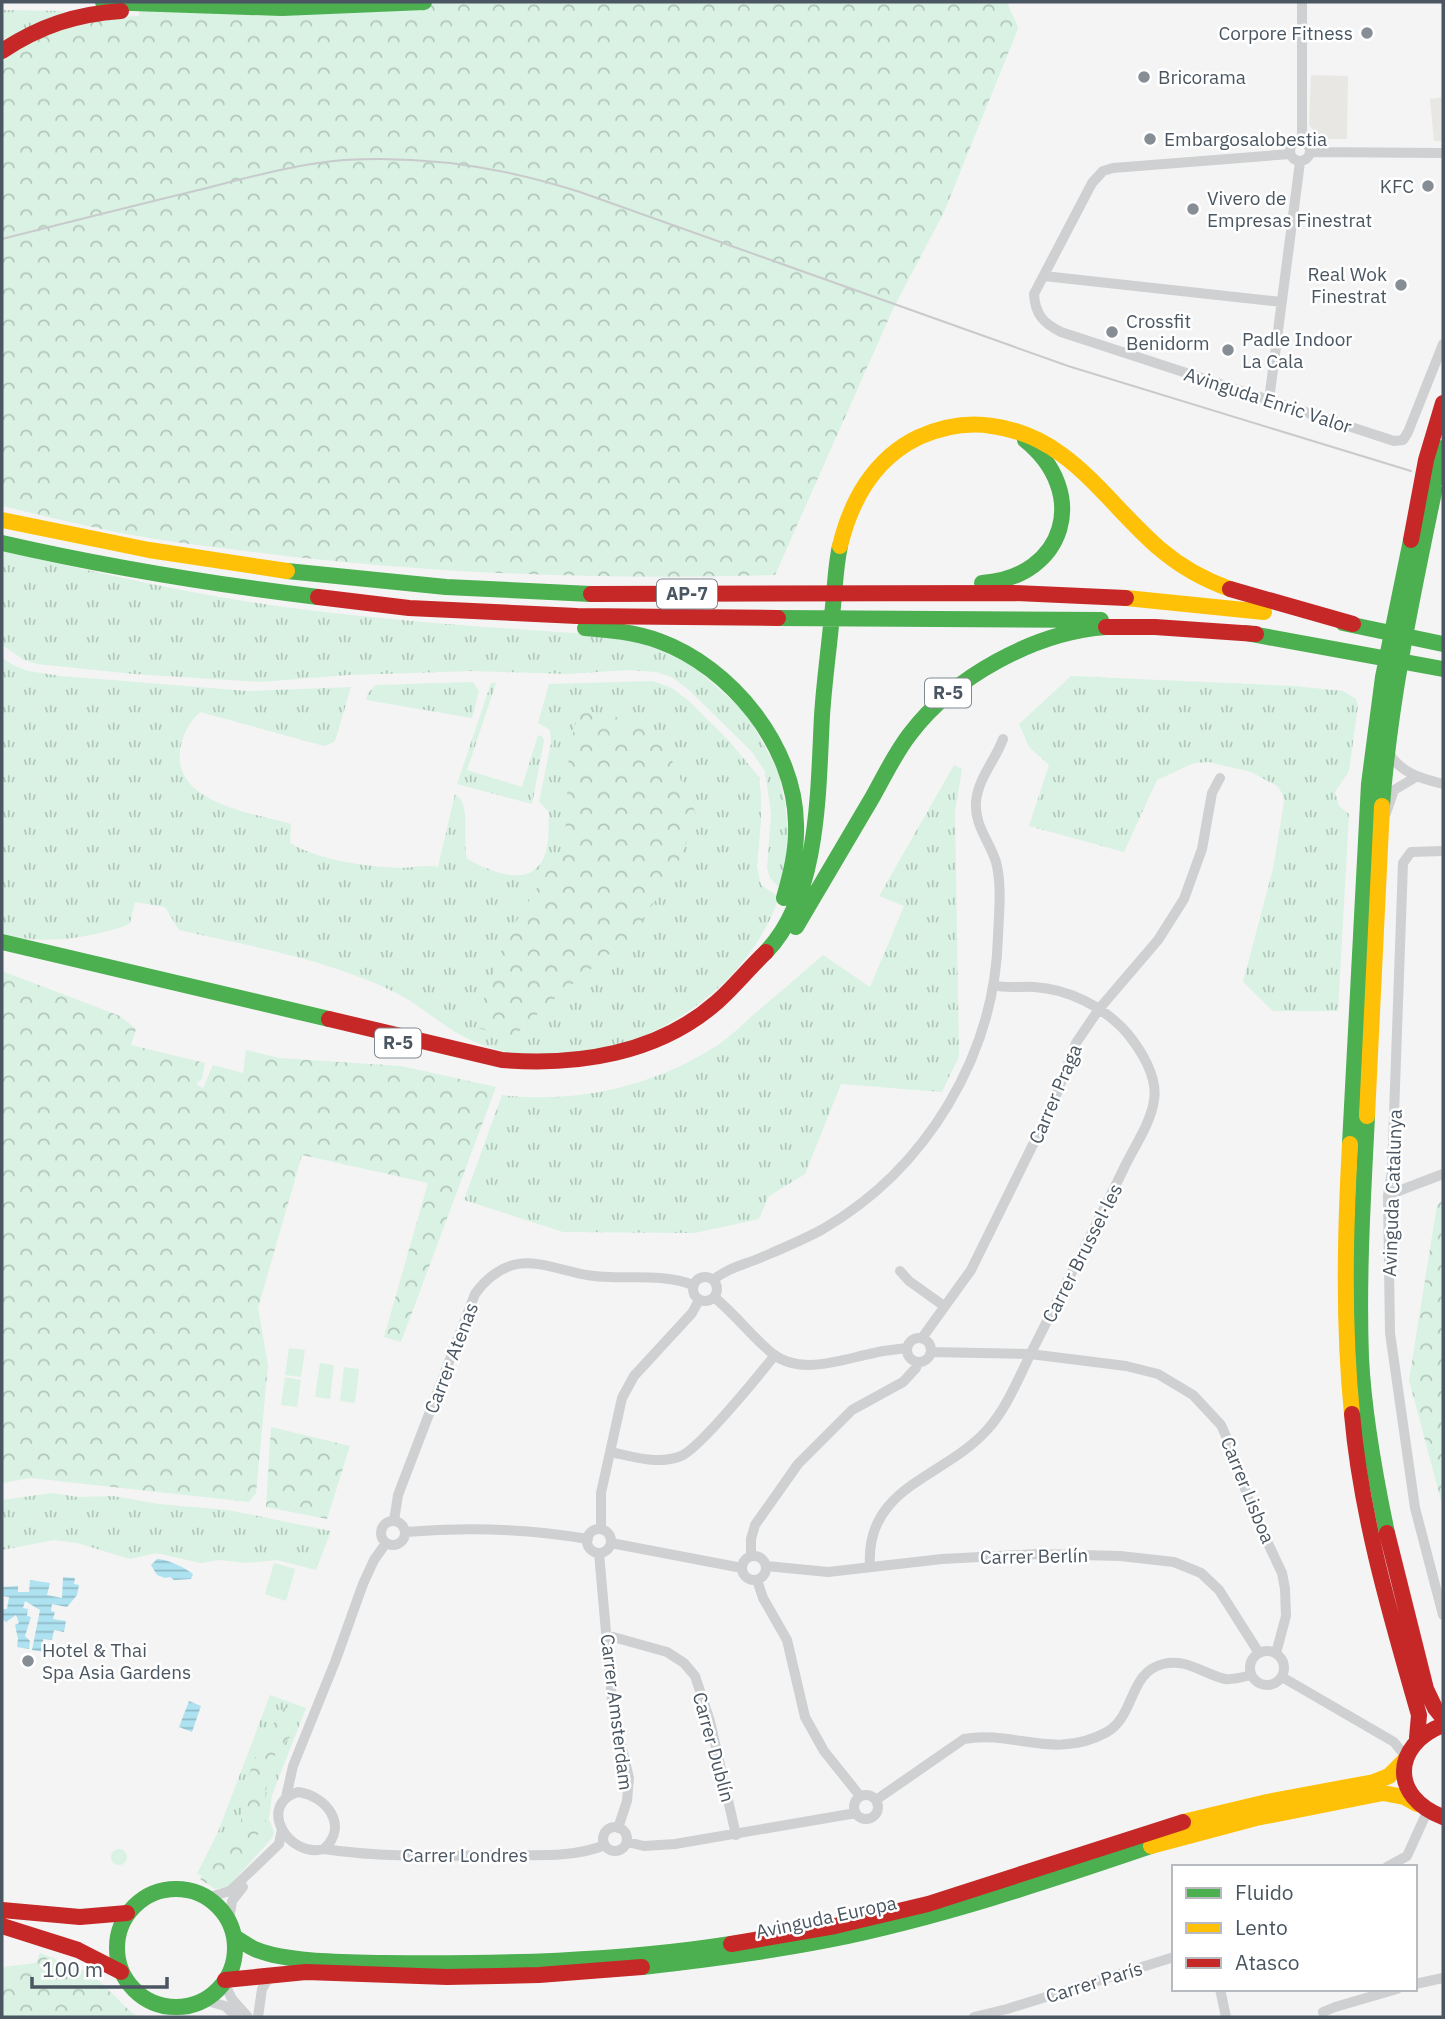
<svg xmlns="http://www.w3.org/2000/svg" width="1445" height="2019" viewBox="0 0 1445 2019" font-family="'IBM Plex Sans',sans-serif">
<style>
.commercial{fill:#e8e7e3}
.grass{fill:url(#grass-tufts)}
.forest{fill:url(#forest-crowns)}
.green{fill:#d9f2e3}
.water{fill:url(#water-rules)}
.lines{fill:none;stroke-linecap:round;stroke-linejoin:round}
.street{stroke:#ced0d2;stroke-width:10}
.fast{stroke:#4caf50;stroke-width:16}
.slow{stroke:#ffc107;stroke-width:16}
.jam{stroke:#c62828;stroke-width:16}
.tram{stroke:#c9cacc;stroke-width:2}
.poi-dot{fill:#868d94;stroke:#fff;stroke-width:2.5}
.labels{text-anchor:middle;stroke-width:5;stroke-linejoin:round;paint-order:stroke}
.shield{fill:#fff;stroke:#808990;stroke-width:2}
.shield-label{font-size:18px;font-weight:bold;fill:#4a5661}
.poi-label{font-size:19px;fill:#4a5661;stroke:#fff;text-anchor:start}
.street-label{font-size:19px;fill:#4a5661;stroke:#fff}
</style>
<defs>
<pattern id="grass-tufts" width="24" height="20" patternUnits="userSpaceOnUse" patternTransform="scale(1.75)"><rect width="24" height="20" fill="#d9f2e3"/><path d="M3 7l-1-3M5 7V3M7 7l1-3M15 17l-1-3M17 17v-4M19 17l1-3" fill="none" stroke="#b2c7bb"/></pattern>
<pattern id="forest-crowns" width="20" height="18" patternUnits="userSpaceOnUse" patternTransform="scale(1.75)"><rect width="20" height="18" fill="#d9f2e3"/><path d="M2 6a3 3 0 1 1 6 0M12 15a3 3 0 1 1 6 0" fill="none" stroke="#b2c7bb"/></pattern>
<pattern id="water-rules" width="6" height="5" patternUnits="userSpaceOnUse" patternTransform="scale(1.75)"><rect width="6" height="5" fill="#aee2f0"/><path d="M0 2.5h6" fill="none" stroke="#90bac6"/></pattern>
</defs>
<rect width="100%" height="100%" fill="#f4f4f4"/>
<path class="commercial" d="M1311,75L1348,76L1347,139H1322L1309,125Z
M1443,97V141H1434L1430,99Z"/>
<path class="grass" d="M2,10L65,11L2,48Z
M2,551C95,572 189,594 284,607C389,621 496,628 602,635L634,640L690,663L746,713L778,771L785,803L788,835L786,865L781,889L770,878L767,868L771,814L765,771L752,752L689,690L672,677L656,672L627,670L567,674L473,671L348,675L260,682L134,674L37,664L24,660L2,645Z
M2,658L13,665L28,671L61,676L248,691L351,687L336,738L334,742L324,746L200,712C189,722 182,736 180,750C173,804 254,813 291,824L290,843C321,861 364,866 399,868C412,868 426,864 438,867L455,794C472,805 462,839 467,859C490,871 530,890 544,857C550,843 548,827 549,812L539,802L551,743L550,730L538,723L549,684L653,681L672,688L690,702L730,742L759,777L761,794V821L757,867L761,885L779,897C741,1011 593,1087 480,1044C454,1034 434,1017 412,1002C398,993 380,985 365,979C305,955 241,944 179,930L165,907L135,902L130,923L125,926C83,939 45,945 2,934Z
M1071,676L1294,686L1343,691L1356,699L1358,706L1349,771L1335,792L1339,806L1349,814L1338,1011H1273L1243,982L1273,869L1284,802L1282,793L1277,786L1251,772L1209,762L1194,763L1157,780L1124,852L1029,826L1049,765L1029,747L1019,724Z
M473,682L479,691L472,718L366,700L368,693L376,685Z
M491,683H496L467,770L522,787L538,735L543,737L544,741L532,804L457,784Z
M954,765L962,769L955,811L959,1056L942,1092L841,1084L805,1174L769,1196L759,1219L695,1233L563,1232L464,1200L502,1095C573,1104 652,1087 713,1048C728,1039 741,1026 754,1014C777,995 800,975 823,955L870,987L904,906L879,896Z
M52,1493L78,1497L113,1496L159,1504L228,1510L331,1531L316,1570L277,1560L246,1563L219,1560L201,1563L156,1553L130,1559L77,1543L54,1540L2,1550V1500Z
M270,1695L306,1708L272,1795L269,1819L236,1868L204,1876L197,1874L218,1832Z"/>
<path class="forest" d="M140,2H1008C1008,10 1016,18 1018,29L944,212L893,309L775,575C603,580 433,574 262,553C215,547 167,542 121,533C81,525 41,515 2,506V62C38,27 91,18 139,16Z
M579,710L614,716L662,738L697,816L673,875L630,937L548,1004L512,1038L478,1028L485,994L507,936L565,843L569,749Z
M2,971L120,1016L136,1029L131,1045L205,1063L202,1079L196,1084L203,1088L213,1065L243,1073L246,1050L279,1058L401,1066L496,1087L401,1342L384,1337L428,1183L302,1155L258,1308L268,1365L256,1493L249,1502L31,1478L2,1483Z
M1443,1200V1508L1409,1380L1437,1205Z
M271,1427L350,1446L327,1519L266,1507Z
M285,1707L291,1709L297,1722L290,1737L275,1755L269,1771L263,1810L266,1821L258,1840L225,1887L215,1889L200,1879C206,1864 214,1864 218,1846L237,1839C244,1825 239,1811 243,1796C250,1764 266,1733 285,1707Z
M40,1953L92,1974L132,2013L140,2017H2V1967L36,1963Z"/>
<path class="green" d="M289,1348L305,1350L301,1377L285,1375Z
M320,1363L334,1365L330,1399L315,1397Z
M344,1367L359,1369L355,1403L340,1401Z
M285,1377L301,1380L297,1407L281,1405Z
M274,1563L295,1569L286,1601L265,1594Z
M269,1819L274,1832L273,1837L225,1890L221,1887Z
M111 1857a8 8 0 1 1 16 0a8 8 0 1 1-16 0Z"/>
<path class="water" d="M157,1559C167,1559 186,1568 193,1574L191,1579L174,1580L170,1577L165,1578L157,1575L151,1565Z
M63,1577L75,1578L74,1584L79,1585L77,1595L67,1607L52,1604L51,1611L55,1612L53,1619L66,1621L64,1632L54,1630L52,1640L43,1639L44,1652L32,1650L40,1610L25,1601L23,1608L28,1609L27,1616L31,1617L25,1636L30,1641L29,1649L17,1647L18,1639L15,1625L19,1623L16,1615L6,1622L2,1619V1609H7L9,1597L2,1596V1587L18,1586V1592H29L30,1580L50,1583L47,1595L62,1598Z
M189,1701L201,1706L192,1732L179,1727Z"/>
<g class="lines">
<path class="street" d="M1290 151a10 10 0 1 1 20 0a10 10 0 1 1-20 0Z
M1302,141V2
M1311,152L1443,153
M1290,154L1113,168L1103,171L1092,183L1034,294C1035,314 1043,323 1061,332L1394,441L1403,440L1408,432L1443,344
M1044,276L1282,302
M1269,400L1300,162
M1387,751C1401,773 1419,778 1443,784
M1386,813L1394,790L1416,777
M1443,851L1411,852L1403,863L1392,1171L1388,1195L1390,1333L1415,1508L1443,1615
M1388,1195L1443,1174
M900,1271L909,1281L944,1306
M693 1289a12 12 0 1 1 24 0a12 12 0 1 1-24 0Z
M713,1280C728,1268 743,1265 760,1258C781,1249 803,1240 823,1229C926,1169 995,1056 998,936C999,913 1002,884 996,862C990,842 974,825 976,802C978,778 995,761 1003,739
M714,1297C735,1314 752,1337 773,1354C801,1376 843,1359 874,1353C884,1350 895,1350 906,1348
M907 1350a12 12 0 1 1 24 0a12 12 0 1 1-24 0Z
M922,1338L971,1270L1052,1106L1076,1043L1099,1009L1158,940L1184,899L1202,849L1212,793L1220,778
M931,1352L1030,1354L1126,1366L1158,1374L1193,1395L1221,1425L1230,1445L1253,1512L1282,1573L1285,1589L1286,1616L1276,1653
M611,1452C634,1457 658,1465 681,1456C699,1449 760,1374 775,1355
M381 1533a12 12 0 1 1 24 0a12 12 0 1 1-24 0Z
M394,1521L398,1495L475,1294C485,1280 496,1270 513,1265C537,1259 562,1271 587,1275C621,1281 660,1272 693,1285
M587 1541a12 12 0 1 1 24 0a12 12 0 1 1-24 0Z
M601,1529V1493L622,1398L634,1376L692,1313L699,1300
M406,1532C465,1527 529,1529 588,1539
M611,1543L742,1568
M599,1553L613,1711L629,1778L627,1801L618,1828
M742 1568a12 12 0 1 1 24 0a12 12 0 1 1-24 0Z
M751,1556V1539L755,1525L798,1464L852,1410L903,1382L916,1368L918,1362
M766,1566L828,1572L942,1559L1038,1554L1120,1556L1174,1562L1201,1573L1219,1590L1259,1653
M870,1566C865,1486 944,1478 987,1430C1008,1407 1020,1374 1034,1347C1064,1287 1095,1228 1124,1168C1134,1147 1151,1123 1154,1100C1158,1077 1141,1050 1127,1033C1104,1007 1069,989 1034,987C1020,986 1007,989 993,985
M757,1580L763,1598L787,1640L805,1717L824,1751L860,1796
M606,1635L667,1652L684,1663L695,1676L710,1721L736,1835
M1250 1668a17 17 0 1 1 34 0a17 17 0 1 1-34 0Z
M1282,1677L1394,1742L1406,1757
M298,1792C327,1796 349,1826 324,1849C289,1859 256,1805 298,1792Z
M854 1807a12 12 0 1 1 24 0a12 12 0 1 1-24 0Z
M286,1797L293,1766L335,1662L363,1584L374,1560L386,1543
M876,1800L964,1739C1015,1730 1054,1761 1107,1732C1135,1716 1129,1672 1163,1664C1187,1658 1203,1674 1225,1679C1233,1680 1243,1677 1251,1675
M603 1839a12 12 0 1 1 24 0a12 12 0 1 1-24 0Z
M627,1842L644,1846L675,1844L856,1813
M324,1849C383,1858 443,1856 503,1855C536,1855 573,1858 605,1845
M1387,1867L1407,1856L1427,1812
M202,1895L213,1896L230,1891L279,1844L282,1829
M229,1921L232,1901L243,1887
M224,1983L232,1999L248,2017
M1415,1984L1443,1978
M1220,1989L1226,2017
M204,2000L225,2006L237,2017
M1323,2012L1335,2007L1397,1989
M258,2017L262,1989L271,1974
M974,2017L1007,2009L1174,1957"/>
<path class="fast" d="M103,2L282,8L424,2
M2,543C107,567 211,584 318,597
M287,571L446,587L591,594
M982,583C1066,577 1090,492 1025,440
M778,618L1101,620
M1343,623L1443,644
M585,628C610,630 635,632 659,641C731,667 795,746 796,824C797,850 791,873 784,898
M1246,633L1443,669
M1382,806C1391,685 1419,567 1443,448
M796,927C821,884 847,841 872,798C884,777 895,753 910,734C953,677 1035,632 1106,627
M2,942L329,1019
M766,952C820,896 818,789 822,716C824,683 829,649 832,615C835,592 835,568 840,546
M1367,1116C1363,1197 1358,1277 1361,1358C1364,1417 1375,1476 1387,1533
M1350,1144L1369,784L1383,677L1411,540
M117 1948a59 59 0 1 1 118 0a59 59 0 1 1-118 0Z
M234,1937C242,1941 249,1947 257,1950C291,1963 348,1962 384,1963C500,1964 616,1962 731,1944
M642,1967C704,1960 767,1952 828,1940C938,1918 1045,1882 1151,1846"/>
<path class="slow" d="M2,520L149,550L287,571
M840,546C851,500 875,458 919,437C942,427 967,422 992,426C1070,436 1105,502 1160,549C1181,567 1205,580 1230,589
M1126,598L1264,612
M1367,1116L1382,806
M1350,1144C1345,1234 1343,1324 1352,1414
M1183,1822L1267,1802L1374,1782L1389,1776L1405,1760
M1151,1846L1256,1818L1383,1793L1404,1797L1417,1804"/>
<path class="jam" d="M2,51C40,26 76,14 121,11
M1411,540L1426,460L1443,403
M1230,589L1353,624
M591,594L1014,593L1126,598
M318,597L409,608L577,616L778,618
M1106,627H1155L1256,634
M329,1019L502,1060C577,1066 658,1054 717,1002C734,987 749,968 766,952
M1352,1414C1361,1517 1391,1617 1419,1715L1417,1738
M1387,1533L1426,1689L1435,1708L1443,1718
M1443,1725C1392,1745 1390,1797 1443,1817
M2,1910L80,1917L127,1913
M2,1926L78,1950L121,1972
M731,1944L835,1926L928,1904L1183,1822
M225,1980L306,1972L447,1977L539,1975L642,1967"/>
<path class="tram" d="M2,239C69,222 136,205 203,189C250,177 296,164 344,160C425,155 503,167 580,192L1068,366L1411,471
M1442,486H1443"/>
</g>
<g class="poi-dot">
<circle cx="1367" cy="33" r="7"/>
<circle cx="1144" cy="77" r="7"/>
<circle cx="1150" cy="139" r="7"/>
<circle cx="1428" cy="186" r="7"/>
<circle cx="1193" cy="209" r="7"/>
<circle cx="1401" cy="285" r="7"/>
<circle cx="1112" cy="332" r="7"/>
<circle cx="1228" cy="350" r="7"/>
<circle cx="28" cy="1661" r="7"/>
</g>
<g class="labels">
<g class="shield">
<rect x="657" y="579.5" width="60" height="29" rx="5"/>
<rect x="925" y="678.5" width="46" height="29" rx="5"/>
<rect x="375" y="1028.5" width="46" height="29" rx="5"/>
</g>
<g class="shield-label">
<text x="687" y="600">AP-7</text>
<text x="948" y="699">R-5</text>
<text x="398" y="1049">R-5</text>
</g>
<g class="poi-label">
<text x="1353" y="40" text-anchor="end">Corpore Fitness</text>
<text x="1158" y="84">Bricorama</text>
<text x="1164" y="146">Embargosalobestia</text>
<text x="1414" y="193" text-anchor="end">KFC</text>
<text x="1207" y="205">Vivero de<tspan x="1207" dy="22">Empresas Finestrat</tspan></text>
<text x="1387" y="281" text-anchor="end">Real Wok<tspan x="1387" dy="22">Finestrat</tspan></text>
<text x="1126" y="328">Crossfit<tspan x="1126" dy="22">Benidorm</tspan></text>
<text x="1242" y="346">Padle Indoor<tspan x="1242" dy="22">La Cala</tspan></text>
<text x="42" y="1657">Hotel &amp; Thai<tspan x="42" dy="22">Spa Asia Gardens</tspan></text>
</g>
<g class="street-label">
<text transform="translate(1268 400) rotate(18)" y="7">Avinguda Enric Valor</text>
<text transform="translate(1055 1094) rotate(-67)" y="7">Carrer Praga</text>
<text transform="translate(1392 1193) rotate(-88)" y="7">Avinguda Catalunya</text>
<text transform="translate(1082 1253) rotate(-63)" y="7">Carrer Brussel·les</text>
<text transform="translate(451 1358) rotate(-69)" y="7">Carrer Atenas</text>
<text transform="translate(1248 1490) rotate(68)" y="7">Carrer Lisboa</text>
<text transform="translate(1034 1556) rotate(-1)" y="7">Carrer Berlín</text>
<text transform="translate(617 1712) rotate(83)" y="7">Carrer Amsterdam</text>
<text transform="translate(714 1747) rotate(75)" y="7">Carrer Dublín</text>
<text x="465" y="1862">Carrer Londres</text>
<text transform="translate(826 1917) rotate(-12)" y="7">Avinguda Europa</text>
<text transform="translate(1094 1982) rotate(-17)" y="7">Carrer París</text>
</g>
</g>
<rect width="1445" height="2019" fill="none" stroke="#4a5661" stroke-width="7"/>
<rect x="1172" y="1865" width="245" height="126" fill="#ffffff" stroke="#b7bbc0" stroke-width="2"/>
<rect x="1186" y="1888" width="35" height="10" fill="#4caf50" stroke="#b7bbc0" stroke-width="2"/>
<text x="1235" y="1900" font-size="21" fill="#4a5661">Fluido</text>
<rect x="1186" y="1923" width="35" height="10" fill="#ffc107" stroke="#b7bbc0" stroke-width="2"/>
<text x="1235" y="1935" font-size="21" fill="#4a5661">Lento</text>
<rect x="1186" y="1958" width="35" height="10" fill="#c62828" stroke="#b7bbc0" stroke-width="2"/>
<text x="1235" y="1970" font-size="21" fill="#4a5661">Atasco</text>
<path d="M32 1977v10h135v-10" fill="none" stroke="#4a5661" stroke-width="3.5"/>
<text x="42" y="1977" font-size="21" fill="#4a5661" stroke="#ffffff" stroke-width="5" paint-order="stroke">100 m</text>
</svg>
